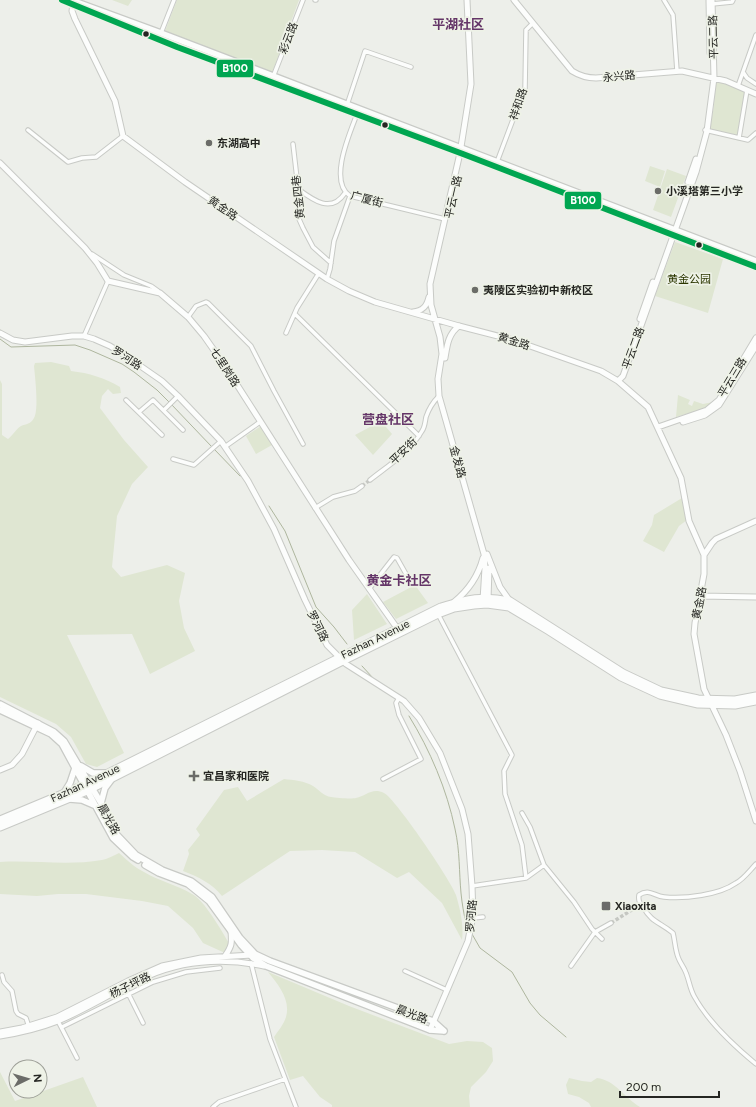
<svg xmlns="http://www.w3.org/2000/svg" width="756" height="1107" viewBox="0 0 756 1107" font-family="Figtree,'Noto Sans SC',sans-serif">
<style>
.green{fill:#dfe6d2}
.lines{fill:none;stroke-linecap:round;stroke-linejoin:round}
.stream{stroke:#aeb69e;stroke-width:1}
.street-tunnel{stroke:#c5c7c2;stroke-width:3.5;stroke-dasharray:3.5 2;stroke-linecap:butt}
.street-casing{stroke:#c8cac6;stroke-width:5.5}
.secondary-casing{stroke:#c8cac6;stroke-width:7}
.primary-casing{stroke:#c8cac6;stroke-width:8}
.highway-casing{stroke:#c8cac6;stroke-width:9}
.street{stroke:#fcfdfc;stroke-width:3.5}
.secondary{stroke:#fcfdfc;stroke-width:5}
.primary{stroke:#fcfdfc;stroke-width:5.5}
.highway{stroke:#fcfdfc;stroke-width:7}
.bus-1-casing{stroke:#eef2e7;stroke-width:9}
.bus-1{stroke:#00a651;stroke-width:6}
.bus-dot{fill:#252622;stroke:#eef2e7;stroke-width:1.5}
.poi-dot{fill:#6b6c68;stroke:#eef2e7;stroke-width:1.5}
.labels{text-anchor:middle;stroke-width:3.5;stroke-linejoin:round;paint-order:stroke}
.street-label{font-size:11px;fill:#252622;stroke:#eef2e7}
.poi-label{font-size:11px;font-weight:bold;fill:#252622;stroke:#eef2e7;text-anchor:start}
.park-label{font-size:11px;fill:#2b3600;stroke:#eef2e7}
.quarter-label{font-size:13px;font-weight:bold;fill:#643568;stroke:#eef2e7}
.line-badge{stroke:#eef2e7;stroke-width:1.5}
.badge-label{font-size:11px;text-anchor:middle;font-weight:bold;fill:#fff}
</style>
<rect width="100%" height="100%" fill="#edefea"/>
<path class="green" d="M112,0H132L128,6Z
M177,0H299L272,73L165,31Z
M715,81L737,87L748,93L740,141L709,133L714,106Z
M650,166L665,171L660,187L645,181Z
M667,169L686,176L671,217L653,210Z
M675,242L723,259L708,313L655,296Z
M51,362L69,366L71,371C89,373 105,378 120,387L121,393L113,394L108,389L102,396L100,408L124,440L148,467L132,484L117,516L112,567L121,577L167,565L185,573L179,601L184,628L195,651L150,674L132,634L67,635L124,753L97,767L86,764L71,737L56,724L0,697V380L2,384V435L8,439C13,435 16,429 21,426C26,424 31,424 34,418C39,409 35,377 34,366L35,363Z
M678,395L690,400L688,404L692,406L694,401L703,404L713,402L705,408L676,417Z
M381,421L392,434L373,455L355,435Z
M261,426L272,445L256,454L246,436Z
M682,498L687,520L679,526L664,552L643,541L652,525L654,515Z
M415,585L428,603L396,619L383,602Z
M367,594L387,624L354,640L352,610Z
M284,779C293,780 305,781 313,786C319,790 324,796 331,797C337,798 351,799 356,798C366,796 372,787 384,793C395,798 452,882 456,895C460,909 464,925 462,940L442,903L409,872L397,878L355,852L322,850L290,851L222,896C212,883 198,877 183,871L189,854L188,850L200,835L196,829L224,790L238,787L247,801Z
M119,853C127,860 134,867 144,872C159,881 177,885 192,894C205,901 221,930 229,943L225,953L203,943L193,928L168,906L142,901L86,894H58L37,896L0,894V862C34,860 68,866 102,860C107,859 113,856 119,853Z
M268,972L349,1006L449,1044L467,1041L483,1042L492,1048L493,1061L486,1072L471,1087L469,1096L470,1107H332V1105L320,1097L303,1076L290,1080L274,1037C278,1031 284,1024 286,1017C291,1000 278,984 268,972Z
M0,1072L15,1101L83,1077L97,1107H0Z
M569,1078L582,1081L591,1082L597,1078C615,1080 625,1098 640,1107H591L589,1103L579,1097L568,1094L566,1085Z"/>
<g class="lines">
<path class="stream" d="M0,339L11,347L75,345L90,350L122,364L134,372L157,390L169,402
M171,404L212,447
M214,449L240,476
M269,506L285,531L316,607L334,627L347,644
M362,666L373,678
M409,716C430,750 447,790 455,829C460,851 459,872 461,893C462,904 464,914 466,924L468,927
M472,934L480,948L512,972L530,1003L540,1015L566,1037"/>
<path class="street-tunnel" d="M362,486L370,480
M611,923L638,906"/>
<g class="street-casing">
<path id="street" d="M315,0H316
M664,0L673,15L677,71
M712,4L732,2L733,0
M161,33L174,0
M743,72L747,78L756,84
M273,77L303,0
M738,86L756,35
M347,105L365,51L411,67
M357,114C350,133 328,181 350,196L445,219
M28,130L68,162L82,158L96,157L123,136
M705,130L748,140L756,133
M739,138L747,90
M293,144L299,196V219L303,228L313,247L331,263
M497,162L523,93L525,90L526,30L533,23
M298,189C313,200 331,214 345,193
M92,254L124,275L151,286L158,291
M327,279L330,269L334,241L350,196
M295,314L419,436
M188,317L196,306L206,302L208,303L251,346L274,391L303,444
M286,333L297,308L319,273
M84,336L108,281
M126,400L162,435
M164,410L178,396
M139,412L153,400L183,430
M226,446L260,422
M173,459L194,465L221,441
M370,480C389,465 410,452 422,431C425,427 425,422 426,417C429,408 433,402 439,396
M315,508L333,497L355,491L362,486
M369,589L394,557L397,558L406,574
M438,614L512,755L504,771L505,794L522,845L526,878
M383,779L421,759L399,715L396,703L399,698
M522,813L530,827L544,865L574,902L592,929L602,939
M756,864C750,870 744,879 736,883C719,895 685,899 664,897C654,896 649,888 639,895C638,901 640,903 643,907C652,923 660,922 673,933C675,941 675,949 678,957C680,963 684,967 686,973C689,980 690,989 694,996C708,1022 733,1045 756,1064
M472,886L526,878L544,865
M473,918L483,917
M251,963L270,1039L296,1107
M571,966L595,932L611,923
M405,971L447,990
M2,975L4,982L12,991L16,1011L18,1014L26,1018L29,1027
M125,987L143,1023
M58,1021L77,1058
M62,1027L153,982L186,972L220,968
M213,1107L219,1102L285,1079"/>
</g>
<g class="secondary-casing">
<path id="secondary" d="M467,0L471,84L460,153L430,284L431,305L440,337L442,354L438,379L439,396L484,554L485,568L483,600
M514,0L572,71C580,76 587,78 596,78L682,71L726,81L756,94
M709,0L710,53
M73,4L72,11L75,19L115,101L123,136L185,182L327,279L349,291L375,302L459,326L513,340L601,371L618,381L648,407L681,478L689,521L704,555V574L695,623L694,634L704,689L726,735L740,771L756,821
M0,163L85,248L97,263L108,281L160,293L188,317L204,336L225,366L349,560L397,628
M688,182L696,159
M413,312C423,311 427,306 429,297
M640,319L653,282
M0,333L13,340L25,342L72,336H84L94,339L110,346L126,356L162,381L178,396L221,441L248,481L274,529L305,600L327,645L346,664L404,701L419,718L440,753L462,809L468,834L472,886L473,915L468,941L430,1030
M445,358C447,346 448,334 459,326
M618,381L623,376L696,172L707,131L714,78L712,0
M683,422L705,415L719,405L756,346
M658,427L707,410L719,400L756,338
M487,554L500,587L510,601
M704,555L712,543L716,539L756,521
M700,596L756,597
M488,600L489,568
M454,602C469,590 478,577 483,558
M0,770L12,765L22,754L38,723
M225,956C232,946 232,943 231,931
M0,1032L22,1028L57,1017L128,981L162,966L201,958L252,955
M0,1036C20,1033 40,1028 58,1021C89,1008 117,989 148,976C185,960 225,958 264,966"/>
</g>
<g class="primary-casing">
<path id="primary" d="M62,0L177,47L463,154L756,267
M71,0L161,33L756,261
M0,704L54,732L64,741L101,803L117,835L136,855L162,870L191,881L212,897L240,938L255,954L270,961L433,1021L444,1031
M0,710L51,734L62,744L113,838L133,857L138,860
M81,766L93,773H106
M64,793L70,783L75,768
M70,799L82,800L96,806
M101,803L105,788L111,780
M145,865L159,873L188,884L209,901L241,945L253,958L266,966L430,1030L444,1031"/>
</g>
<g class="highway-casing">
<path id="highway" d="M0,820L84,785L441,607C468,599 482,595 510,601L623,673L661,691L698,699L735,700L756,696
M0,827L87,791L343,661L438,614L454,608L474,605L487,604L509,607L549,631L621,677L660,695L698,704L735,705L756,701"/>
</g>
<use href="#street" class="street"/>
<use href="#secondary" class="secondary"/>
<use href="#primary" class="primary"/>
<use href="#highway" class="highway"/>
<g class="bus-1-casing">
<path id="bus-1" d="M62,0L177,47L463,154L756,267"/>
</g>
<use href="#bus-1" class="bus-1"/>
</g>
<g class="bus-dot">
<circle cx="146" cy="34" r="3.5"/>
<circle cx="385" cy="125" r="3.5"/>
<circle cx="699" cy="245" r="3.5"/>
</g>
<g class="poi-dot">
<circle cx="209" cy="143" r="4"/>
<circle cx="658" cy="191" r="4"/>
<circle cx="475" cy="290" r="4"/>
<path d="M192 770h4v4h4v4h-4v4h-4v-4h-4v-4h4z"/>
<rect x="601" y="901" width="10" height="10" rx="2"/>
</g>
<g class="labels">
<g class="street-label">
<text transform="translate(713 37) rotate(-91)" y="4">平云二路</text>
<text transform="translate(288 38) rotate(-69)" y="4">彩云路</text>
<text transform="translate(619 76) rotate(-5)" y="4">永兴路</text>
<text transform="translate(518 104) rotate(-71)" y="4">祥和路</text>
<text transform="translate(298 197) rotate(-96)" y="4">黄金四巷</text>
<text transform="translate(453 197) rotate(-77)" y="4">平云一路</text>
<text transform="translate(367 199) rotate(15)" y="4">广厦街</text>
<text transform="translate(223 208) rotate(34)" y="4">黄金路</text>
<text transform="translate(514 341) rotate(17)" y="4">黄金路</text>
<text transform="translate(633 348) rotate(-70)" y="4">平云二路</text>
<text transform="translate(127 358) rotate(33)" y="4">罗河路</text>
<text transform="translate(225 367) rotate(57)" y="4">七里岗路</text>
<text transform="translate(732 377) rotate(-59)" y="4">平云三路</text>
<text transform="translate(403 451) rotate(-44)" y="4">平安街</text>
<text transform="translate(458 462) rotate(75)" y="4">金发路</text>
<text transform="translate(699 603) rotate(-79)" y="4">黄金路</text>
<text transform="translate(318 626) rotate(63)" y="4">罗河路</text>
<text transform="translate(375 639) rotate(-26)" y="4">Fazhan Avenue</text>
<text transform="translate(85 783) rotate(-25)" y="4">Fazhan Avenue</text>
<text transform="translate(109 819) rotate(61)" y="4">晨光路</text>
<text transform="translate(471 916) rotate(-85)" y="4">罗河路</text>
<text transform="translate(130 985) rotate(-26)" y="4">杨子坪路</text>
<text transform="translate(412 1014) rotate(20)" y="4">晨光路</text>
</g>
<g class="poi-label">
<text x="217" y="147">东湖高中</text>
<text x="666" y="195">小溪塔第三小学</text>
<text x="483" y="294">夷陵区实验初中新校区</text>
<text x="203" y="780">宜昌家和医院</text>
<text x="615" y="910">Xiaoxita</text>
</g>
<g class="park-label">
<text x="689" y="283">黄金公园</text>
</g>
<g class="quarter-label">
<text x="458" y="29">平湖社区</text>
<text x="388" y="424">营盘社区</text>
<text x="399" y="585">黄金卡社区</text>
</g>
</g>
<g class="line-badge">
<rect x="216" y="59" width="38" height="19" rx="4" fill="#00a651"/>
<rect x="564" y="191" width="38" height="19" rx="4" fill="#00a651"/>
</g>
<g class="badge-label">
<text x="235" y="72">B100</text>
<text x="583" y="204">B100</text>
</g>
<g transform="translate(28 1079) rotate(85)"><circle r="19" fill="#eef2e7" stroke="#9ea098"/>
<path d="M0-3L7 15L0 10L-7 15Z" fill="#6b6c68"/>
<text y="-6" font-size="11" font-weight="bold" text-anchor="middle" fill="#252622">N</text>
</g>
<path d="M620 1091v6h99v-6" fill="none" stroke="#252622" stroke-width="2"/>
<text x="626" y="1091" font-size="12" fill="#252622" stroke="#eef2e7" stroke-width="3" paint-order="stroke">200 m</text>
</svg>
